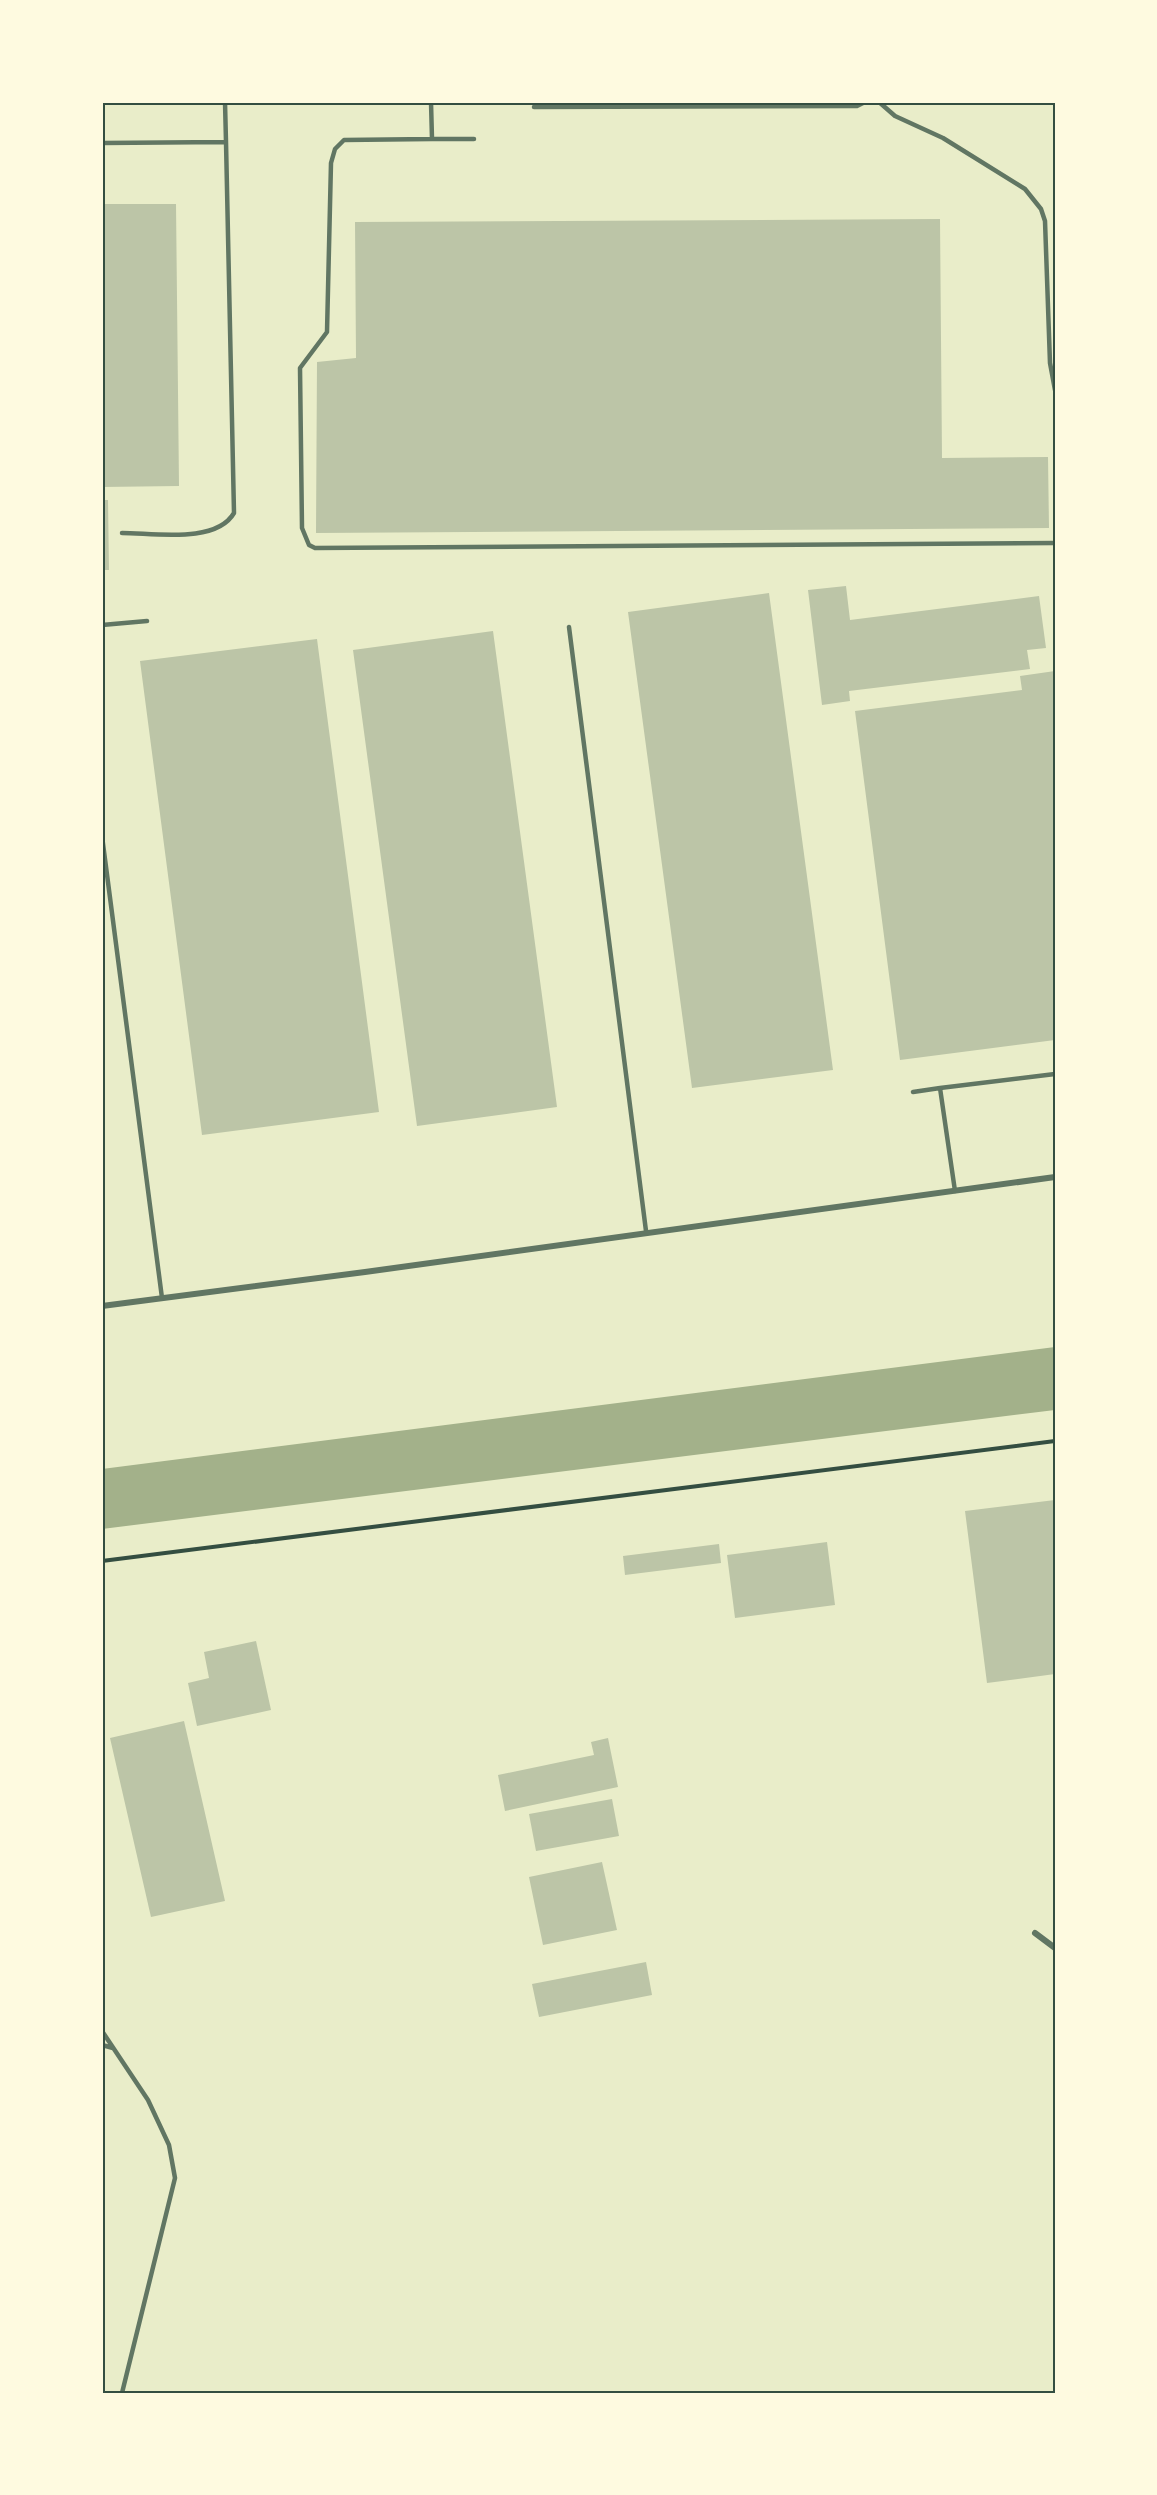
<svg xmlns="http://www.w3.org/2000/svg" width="1157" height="2495" viewBox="0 0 1157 2495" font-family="Lato,sans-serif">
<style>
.water{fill:#a3b18a}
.building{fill:#bcc5a7}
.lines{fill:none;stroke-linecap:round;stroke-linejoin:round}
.path{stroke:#344e41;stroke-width:4}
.service{stroke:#617663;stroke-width:4.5}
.minor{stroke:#617663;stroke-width:6}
.neatline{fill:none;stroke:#344e41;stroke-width:2}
</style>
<rect width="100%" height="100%" fill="#e9edc9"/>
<path class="water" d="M1055,1347V1410L102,1529V1469Z"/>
<path class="building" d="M102,204H176L179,486L102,487Z
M940,219L942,458L1048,457L1049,528L316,533L317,362L356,358L355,222Z
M102,500H108L109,570H102Z
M846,586L850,620L1039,596L1046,648L1027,650L1030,669L849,691L850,701L822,705L808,590Z
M769,593L833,1070L692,1088L628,612Z
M493,631L557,1107L417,1126L353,650Z
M317,639L379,1112L202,1135L140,661Z
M1055,671V1040L900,1060L855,711L1022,690L1020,676Z
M1055,1500V1674L987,1683L965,1511Z
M827,1542L835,1605L735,1618L727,1555Z
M719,1544L721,1563L625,1575L623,1556Z
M256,1641L271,1710L197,1726L188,1683L209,1678L204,1652Z
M184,1721L225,1901L151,1917L110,1738Z
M608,1738L618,1787L505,1811L498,1775L594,1755L591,1742Z
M612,1799L619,1836L536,1851L529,1814Z
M602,1862L617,1930L543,1945L529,1877Z
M646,1962L652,1995L539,2017L532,1984Z"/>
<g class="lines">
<path class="path" d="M102,1561L1055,1441"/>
<path class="service" d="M431,102L432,139L344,140L335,149L331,163L327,332L300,368L302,528L309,545L315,548L1055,543
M879,102L895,116L943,138L1025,189L1041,209L1045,221L1050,363L1055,390
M534,107L857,106L865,102
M432,139H474
M102,143L226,142L225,102
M122,533C154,533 216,544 234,513L226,142
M102,625L147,621
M569,627L646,1231
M102,836L162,1298
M913,1092L940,1088
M955,1191L940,1088L1055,1074
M102,2031L148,2100L169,2145L175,2178L122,2393
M102,2045L113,2048"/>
<path class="minor" d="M102,1306L365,1272L1055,1177
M1035,1933L1055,1948"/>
</g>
<rect width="1157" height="2495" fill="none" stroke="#fefae0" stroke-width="207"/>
<rect x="104" y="104" width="950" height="2288" class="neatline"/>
</svg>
